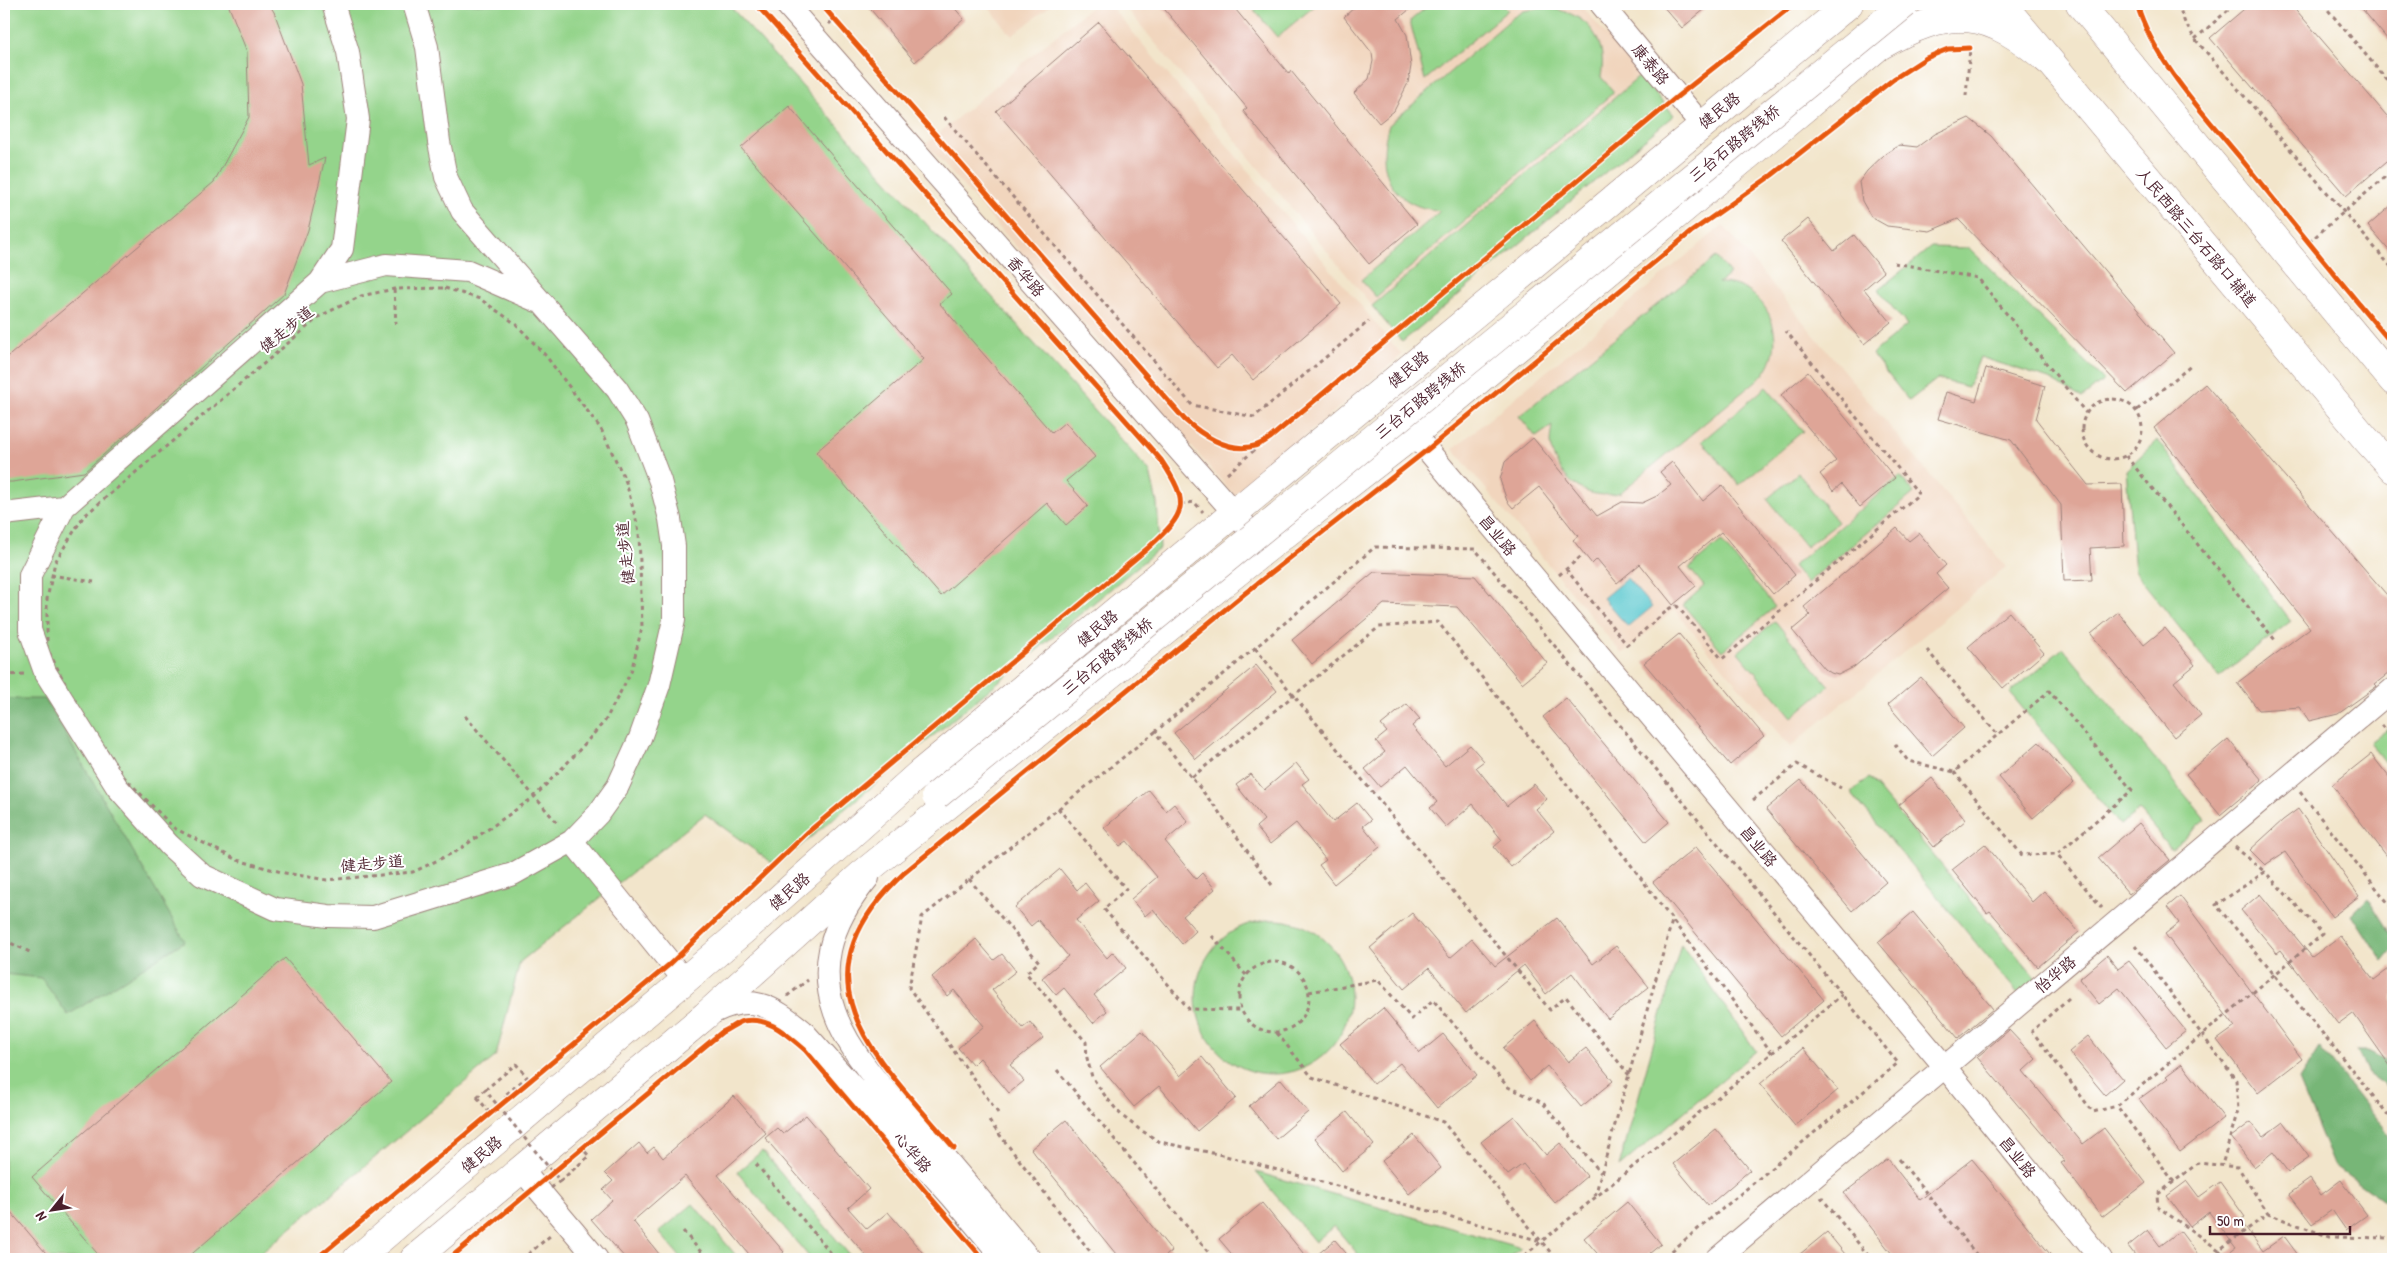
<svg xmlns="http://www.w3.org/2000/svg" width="2397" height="1263" viewBox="0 0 2397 1263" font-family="'Patrick Hand','LXGW WenKai TC',sans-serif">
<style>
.built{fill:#f1d5bd}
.green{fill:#94d48b;stroke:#6f7a5b}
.forest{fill:#77b677;stroke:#606a51}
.water{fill:#5ac8cf;stroke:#52747d}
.building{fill:#dea597}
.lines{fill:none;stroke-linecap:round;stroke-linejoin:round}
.minor-casing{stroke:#9e827b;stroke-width:24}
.major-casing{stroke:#9e827b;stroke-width:29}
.path{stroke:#9e827b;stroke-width:3;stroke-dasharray:4 4;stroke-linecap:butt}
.minor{stroke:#fff;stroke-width:22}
.major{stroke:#fff;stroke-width:28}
.major-bridge-casing{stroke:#9e827b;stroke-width:29;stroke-linecap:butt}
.path-bridge{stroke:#9e827b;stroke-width:3;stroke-dasharray:4 4;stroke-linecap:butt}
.major-bridge{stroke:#fff;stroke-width:28}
.cycleway-casing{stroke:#fff;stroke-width:8}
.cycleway{stroke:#e8590c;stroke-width:5}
.labels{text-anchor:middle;stroke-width:4;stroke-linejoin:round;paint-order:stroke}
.street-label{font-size:16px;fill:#4a1f2b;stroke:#fff}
</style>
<rect width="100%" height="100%" fill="#fff"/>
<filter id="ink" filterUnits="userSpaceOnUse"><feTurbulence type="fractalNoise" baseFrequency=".02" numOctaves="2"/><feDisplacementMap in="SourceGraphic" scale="10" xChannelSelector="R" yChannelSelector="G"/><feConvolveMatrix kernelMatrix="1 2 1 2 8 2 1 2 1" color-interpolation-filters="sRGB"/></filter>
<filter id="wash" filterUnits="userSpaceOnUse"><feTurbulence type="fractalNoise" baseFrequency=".0096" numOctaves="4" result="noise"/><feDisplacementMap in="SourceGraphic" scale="20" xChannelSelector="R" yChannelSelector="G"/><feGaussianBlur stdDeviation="1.12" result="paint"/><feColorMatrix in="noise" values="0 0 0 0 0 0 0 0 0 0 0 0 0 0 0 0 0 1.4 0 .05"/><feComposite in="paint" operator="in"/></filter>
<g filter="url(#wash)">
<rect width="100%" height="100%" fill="#f2e5cb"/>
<path class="built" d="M986,4H1052L1012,36Z
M1094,4H1109L1402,355L1234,495L926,144Z
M1123,4H1580L1674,115L1402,342Z
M1723,225L2006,567L1790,747L1674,610L1622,654L1453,449Z"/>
<path class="green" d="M4,4H728L1150,472L1157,503L1160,548L776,866L705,814L520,962L496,1056L254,1259H4Z
M1262,4H1317L1277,37L1254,10Z
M1430,4H1502L1508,10L1425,80L1410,21Z
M1542,8C1582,9 1609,35 1601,77L1614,92L1376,297L1361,280L1440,211C1433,209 1425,209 1418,206C1382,192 1379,156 1389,125L1512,18L1523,11Z
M1640,76L1674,115L1402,342L1372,306Z
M1931,247L1969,248L2104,380L2082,398L2049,379L1980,357L1968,387L1937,379L1909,401L1872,354L1907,325L1878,290Z
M1716,257L1730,274L1718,283C1766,282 1792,339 1762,376L1621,492C1589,503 1560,481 1551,449C1549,442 1551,433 1552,426L1536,437L1519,416Z
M1766,387L1803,431L1739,485L1702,441Z
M2157,440L2291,621L2219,677L2135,572L2126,470Z
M1798,473L1838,522L1806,547L1767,499Z
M1900,476L1914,493L1807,583L1793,566Z
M1721,541L1775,607L1722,651L1683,605L1704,586L1689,568Z
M1775,621L1829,686L1792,717L1738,652Z
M2063,648L2206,820L2171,849L2139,810L2120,825L2010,693Z
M2393,724V772L2370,742Z
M1869,778L2039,982L2021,997L1851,793Z
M1196 997a77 77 0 1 1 154 0a77 77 0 1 1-154 0Z
M1681,944L1756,1051L1619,1167Z
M762,1151L853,1259H811L737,1172Z
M1256,1172L1521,1248L1508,1259H1403L1401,1257L1398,1259H1362L1334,1226L1315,1242Z
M693,1204L739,1259H682L659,1232Z"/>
<path class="forest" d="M4,699H45L185,941L68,1015L41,978L4,974Z
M2368,898L2393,938V950L2383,962L2352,914Z
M2320,1047L2393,1140V1194L2384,1201L2334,1165L2299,1080Z
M2357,1051H2368L2393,1064V1091L2368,1073Z"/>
<path class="water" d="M1627,578L1652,607L1628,627L1603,598Z"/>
<g id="blocks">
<path class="building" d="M228,4H269L274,12L301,84L309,165L325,158L308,230L284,294L84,472L12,482H4V360L214,182L249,117L247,52Z
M866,4H951L964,19L915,62Z
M1160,4H1231L1289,74L1291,71L1417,224L1369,264L1243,111L1247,108Z
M1358,4H1416L1398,19L1407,35L1411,66L1408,83L1394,111L1379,123L1354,93L1369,79L1373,61L1372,53L1344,17Z
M1661,4H1711L1682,28Z
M2250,4H2291L2393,123V156L2346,196L2210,38Z
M2358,4H2393V46Z
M1099,22L1341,304L1253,380L1232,355L1217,368L996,111Z
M789,106L952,294L940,304L1052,433L1065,422L1095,457L1066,481L1088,506L1066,525L1047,503L941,596L816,452L924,359L741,148Z
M1969,118L1991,136L2174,353L2127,393L1958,219L1930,231L1887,226L1871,217L1862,201L1859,182L1867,171L1885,154L1899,145L1917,147L1935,134Z
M2393,204V255L2368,226Z
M1808,219L1834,251L1854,235L1884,272L1864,289L1891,322L1864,344L1781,241Z
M1986,368L2045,386L2036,419L2061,451L2088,485L2122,484L2124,546L2090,548L2092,580L2064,581L2061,505L2011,440L1938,419L1946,392L1976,401Z
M1808,372L1895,478L1860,507L1841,484L1833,491L1820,474L1836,461L1781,395Z
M2205,384L2393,602V670L2375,684L2377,686L2373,689L2338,714L2309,721L2300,707L2259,710L2237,683L2310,628L2154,428Z
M1533,438L1597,516L1622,502L1642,503L1657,496L1671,485L1660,472L1672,462L1703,501L1722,485L1795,575L1773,594L1721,532L1680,566L1696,586L1673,605L1640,564L1617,583L1597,559L1592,564L1573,540L1578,536L1539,487L1513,508L1507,501L1500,480L1505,462Z
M1897,528L1909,541L1919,533L1946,565L1936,574L1948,588L1854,667L1838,675L1831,673L1825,669L1792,630L1810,615L1804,607Z
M1374,572L1475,576L1547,663L1522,683L1457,607L1384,604L1312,664L1292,640Z
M2009,612L2044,653L2003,688L1968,647Z
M2118,612L2144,645L2165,628L2195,665L2174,682L2201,715L2174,737L2091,634Z
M1679,634L1764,736L1730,765L1644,663Z
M1256,665L1277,691L1196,759L1174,733Z
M1921,677L1964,728L1932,756L1888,705Z
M1566,698L1669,822L1646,842L1543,717Z
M1407,704L1420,719L1412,726L1445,766L1470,745L1484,761L1476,767L1507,806L1534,784L1547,799L1536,809L1554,831L1511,867L1494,847L1502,840L1473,804L1446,827L1430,808L1437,802L1407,765L1380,787L1365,769L1385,752L1376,741L1387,732L1381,725Z
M2228,739L2262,780L2220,815L2186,774Z
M2039,742L2074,783L2033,818L1999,777Z
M2371,754L2393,782V864L2332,785Z
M1296,763L1309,779L1302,784L1333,822L1357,803L1371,820L1363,826L1380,847L1334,884L1319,865L1326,860L1296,823L1270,844L1256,827L1264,820L1236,785L1251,774L1264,790Z
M1932,778L1966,820L1934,847L1899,805Z
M1801,780L1886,882L1852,911L1766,809Z
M1149,790L1166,811L1174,804L1188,822L1165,841L1196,879L1202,873L1215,889L1183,916L1196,931L1182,944L1153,909L1145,916L1131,899L1157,877L1127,841L1120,846L1104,828Z
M2298,809L2359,896L2332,917L2285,852L2265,865L2250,850L2283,820Z
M2139,823L2170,860L2129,894L2098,858Z
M1985,844L2032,902L2044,891L2079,932L2038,967L1990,911L1987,913L1952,870Z
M1696,847L1824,1000L1781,1036L1653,882Z
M1060,869L1077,890L1085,883L1099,901L1076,920L1107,958L1113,952L1126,968L1094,995L1107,1011L1093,1023L1064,988L1056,995L1042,978L1068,956L1038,920L1031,926L1015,907Z
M2260,894L2312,957L2340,936L2374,980L2393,966V1070L2353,1013L2338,1024L2281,950L2277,953L2241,910Z
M2180,896L2302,1059L2258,1093L2217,1040L2235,1027L2165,934L2179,923L2167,907Z
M1913,912L1993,1009L1958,1038L1878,942Z
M1412,913L1450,958L1472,939L1495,966L1557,918L1593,964L1616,946L1649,987L1608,1019L1572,973L1546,994L1524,965L1466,1013L1429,968L1404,989L1370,948Z
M976,939L994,960L1002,954L1016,971L992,990L1023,1028L1030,1022L1043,1038L1010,1065L1024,1081L1009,1093L980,1058L973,1065L958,1048L984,1026L954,990L947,996L932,977Z
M2107,955L2118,969L2129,961L2186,1031L2166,1047L2119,988L2099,1004L2079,979Z
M285,958L391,1082L186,1259H102L32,1177Z
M1383,1008L1420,1053L1443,1034L1477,1075L1437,1108L1400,1063L1374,1084L1340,1044Z
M1535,1021L1568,1062L1586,1048L1613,1081L1581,1107L1547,1066L1530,1081L1503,1048Z
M2009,1030L2036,1059L2023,1071L2083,1144L2104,1128L2146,1183L2102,1217L2061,1163L2065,1161L1977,1057Z
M1142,1031L1180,1076L1202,1057L1236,1098L1197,1131L1159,1086L1134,1107L1100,1067Z
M2088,1036L2123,1079L2105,1095L2069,1052Z
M1803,1048L1838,1090L1795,1126L1760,1084Z
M2182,1064L2224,1118L2180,1152L2139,1099L2168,1078L2166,1076Z
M1281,1079L1308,1112L1276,1139L1249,1106Z
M734,1096L766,1133L718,1175L784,1252L776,1259H753L685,1176L633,1221L663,1259H626L591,1219L612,1200L603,1190L613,1181L605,1173L639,1143L647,1153L654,1147L663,1158Z
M1347,1112L1374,1145L1342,1171L1315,1138Z
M806,1115L869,1189L848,1208L867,1229L888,1212L928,1259H869L765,1138L777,1128L783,1134Z
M1514,1116L1546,1155L1560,1143L1587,1176L1555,1203L1523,1164L1508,1175L1481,1142Z
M1066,1120L1172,1251L1162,1259H1120L1031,1149Z
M2251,1122L2263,1137L2283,1122L2309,1157L2288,1172L2273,1152L2254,1167L2231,1137Z
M1716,1129L1750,1170L1708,1206L1673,1164Z
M1414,1135L1441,1168L1409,1194L1382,1161Z
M1888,1159L1920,1200L1972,1159L2054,1259H1896L1844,1193Z
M2310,1179L2321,1195L2341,1180L2367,1215L2346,1230L2332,1210L2312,1224L2289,1194Z
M2187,1181L2199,1197L2220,1182L2245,1217L2240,1220L2263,1251L2284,1236L2301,1259H2220L2236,1248L2209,1212L2190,1227L2167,1196Z
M1627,1202L1661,1244L1643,1259H1602L1584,1238Z
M1262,1203L1308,1259H1236L1219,1239Z
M4,1204L51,1259H4Z
M2148,1230L2160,1246L2180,1231L2201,1259H2138L2128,1246Z
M1827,1232L1849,1259H1794Z
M1335,1240L1351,1259H1312Z"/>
</g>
</g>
<g filter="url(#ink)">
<use href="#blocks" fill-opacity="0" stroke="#9e827b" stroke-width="1"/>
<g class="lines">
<g class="minor-casing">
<path id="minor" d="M786,4L1266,549
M1601,4L1701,124
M320,282L386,265L468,271L537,301
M1414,434L1945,1067L2101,1259
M64,507L30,575V630L45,672L117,787L169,845L202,875L275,909L328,916L373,917L513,874L572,841L598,814L618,786L640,738L659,685L674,620V546L670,519L660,481L637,421L617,389L462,211L446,177L439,142L427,47L414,4
M4,514L64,507L320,282L342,249L358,119L348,52L333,4
M572,841L685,981
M868,878C777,988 858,1061 932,1143C966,1181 997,1221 1030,1259
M714,1012C751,993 772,1006 802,1030L952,1197L1004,1259
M522,1170L597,1259
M1717,1259L2393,689"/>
</g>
<g class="major-casing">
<path id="major" d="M2002,4L2365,438L2393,469
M2080,4L2393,381
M357,1259L751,924L919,774L1849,4
M414,1259L705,1016L861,875L1266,549L1414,434L1878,47C1952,4 1987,8 2052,64"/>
</g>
<path class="path" d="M2178,4L2185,23L2195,39L2393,269
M2323,4L2393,87
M829,24L834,19
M2195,39L2235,4
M1966,96L1970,48
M944,117L1192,405L1254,417L1369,321
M2309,242L2393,170
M1894,263L1978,278L2086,413
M445,288L480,299L516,324L546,356L601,429L626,482L639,531L642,627L631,672L605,721L572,758L534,797L457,851L413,872L327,880L285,873L237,860L174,828L124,777L74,701L47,648V599L55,562L83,517L320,316L361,296L394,289Z
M394,289L396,324
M2082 429a30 30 0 1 1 60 0a30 30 0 1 1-60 0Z
M2137,410L2192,365
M2126,456L2275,640
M1227,474L1259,446
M1181,504L1194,502L1203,512
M1566,569L1627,645L1670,608L1677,606L1722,659L1919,494L1786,331
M51,575L94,582
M1559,575L1584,554
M1255,648L1550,1010L1566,997L1629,1075
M1927,650L1998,735
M4,675L26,674
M465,716L559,825
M2381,725L2393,740
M1895,744L1908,761L1954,772L2049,691L2132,790L2057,854L2102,908
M1954,772L2022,855L2057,854
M1192,777L1379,627L1438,622L1631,865L1772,1053L1520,1259
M2300,792L2393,909
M1753,800L1797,764L1841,788
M1058,808L1126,889L1104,909L1189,1009L1240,1010
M2235,847L2265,872
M969,879L1039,962L1026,973L1086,1042L1087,1058L1092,1077L1106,1097L1121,1115L1139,1129L1160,1142L1222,1155L1541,1241L1556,1259
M1272,885L1216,808L1155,732L1375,547L1475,549L1898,1063L1662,1259
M1212,936L1246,975
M4,940L32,953
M2135,945L2236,1080L2238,1110L2222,1165
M1239 997a35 35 0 1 1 70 0a35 35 0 1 1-70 0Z
M1309,992L1378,980L1412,1019L1433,1000L1508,1087L1543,1103L1601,1173
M787,996L808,980
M2069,998L2032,1031L2093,1112L2117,1106
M1277,1033L1312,1077L1443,1122L1540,1240
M1772,1053L1842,995
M1057,1070L1214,1259
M485,1090L516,1064L527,1077L504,1096L508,1099
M477,1097L490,1113
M998,1113L909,988L922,917L1155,732
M989,1121L1096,1259
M1899,1159L1980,1259
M756,1164L836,1259
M560,1181L589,1156L582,1148
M2174,1182L2117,1106L2323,934L2265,872L2216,905C2276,976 2335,1048 2393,1121
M1595,1196L1672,921
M1821,1197L1871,1259
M683,1231L707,1259
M2219,1250L2158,1207L2157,1195L2198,1163L2238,1167L2268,1214
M522,1259L550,1236
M2227,1259L2219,1250L2268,1214L2330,1237L2393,1238"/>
<use href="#minor" class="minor"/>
<use href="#major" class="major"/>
<g class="major-bridge-casing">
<path id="major-bridge" d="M936,796L1905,4"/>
</g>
<path class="path-bridge" d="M477,1097L485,1090L560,1181L551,1188"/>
<use href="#major-bridge" class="major-bridge"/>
<g class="cycleway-casing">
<path id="cycleway" d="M821,4L1185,420C1208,440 1241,460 1270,438L1678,96L1794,4
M2137,4C2153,60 2205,115 2242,160C2292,222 2342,284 2393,345
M954,1148C876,1056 787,983 904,873L1244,594L1427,450L1691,232L1772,175L1895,78L1926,58L1948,49L1970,48
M316,1259L670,964L807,833L1148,548C1186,513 1191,505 1161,460L756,4
M449,1259L722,1032C729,1029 736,1023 743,1021C769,1016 787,1035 805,1050L983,1259"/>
</g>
<use href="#cycleway" class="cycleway"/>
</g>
</g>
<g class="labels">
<g class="street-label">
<text transform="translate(1651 64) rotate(50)" y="6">康泰路</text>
<text transform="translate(1719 110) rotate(-39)" y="6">健民路</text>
<text transform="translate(1734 143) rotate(-39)" y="6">三台石路跨线桥</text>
<text transform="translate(2197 237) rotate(50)" y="6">人民西路三台石路口辅道</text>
<text transform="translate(1026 276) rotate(49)" y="6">香华路</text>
<text transform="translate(286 329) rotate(-39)" y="6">健走步道</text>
<text transform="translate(1408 369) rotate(-40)" y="6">健民路</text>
<text transform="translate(1420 400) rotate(-39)" y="6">三台石路跨线桥</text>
<text transform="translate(1498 535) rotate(50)" y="6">昌业路</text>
<text transform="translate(625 553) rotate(-96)" y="6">健走步道</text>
<text transform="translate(1097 628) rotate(-40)" y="6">健民路</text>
<text transform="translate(1107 656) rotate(-39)" y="6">三台石路跨线桥</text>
<text transform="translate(1759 846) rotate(50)" y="6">昌业路</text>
<text transform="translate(372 863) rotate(-5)" y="6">健走步道</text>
<text transform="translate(789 891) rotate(-41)" y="6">健民路</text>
<text transform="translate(2055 974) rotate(-40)" y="6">怡华路</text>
<text transform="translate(913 1152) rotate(49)" y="6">心华路</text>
<text transform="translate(481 1154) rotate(-40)" y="6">健民路</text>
<text transform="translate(2018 1157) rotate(51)" y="6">昌业路</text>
</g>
</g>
<rect width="2397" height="1263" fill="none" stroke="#fff" stroke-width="20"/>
<g transform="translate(52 1210) rotate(240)" stroke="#ffffff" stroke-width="4" paint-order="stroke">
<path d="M0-4L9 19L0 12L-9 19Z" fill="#4a1f2b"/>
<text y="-8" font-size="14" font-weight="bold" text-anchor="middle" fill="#4a1f2b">N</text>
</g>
<path d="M2210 1226v8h140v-8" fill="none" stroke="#4a1f2b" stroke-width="2.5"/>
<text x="2217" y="1226" font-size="15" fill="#4a1f2b" stroke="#ffffff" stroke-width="4" paint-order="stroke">50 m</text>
</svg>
